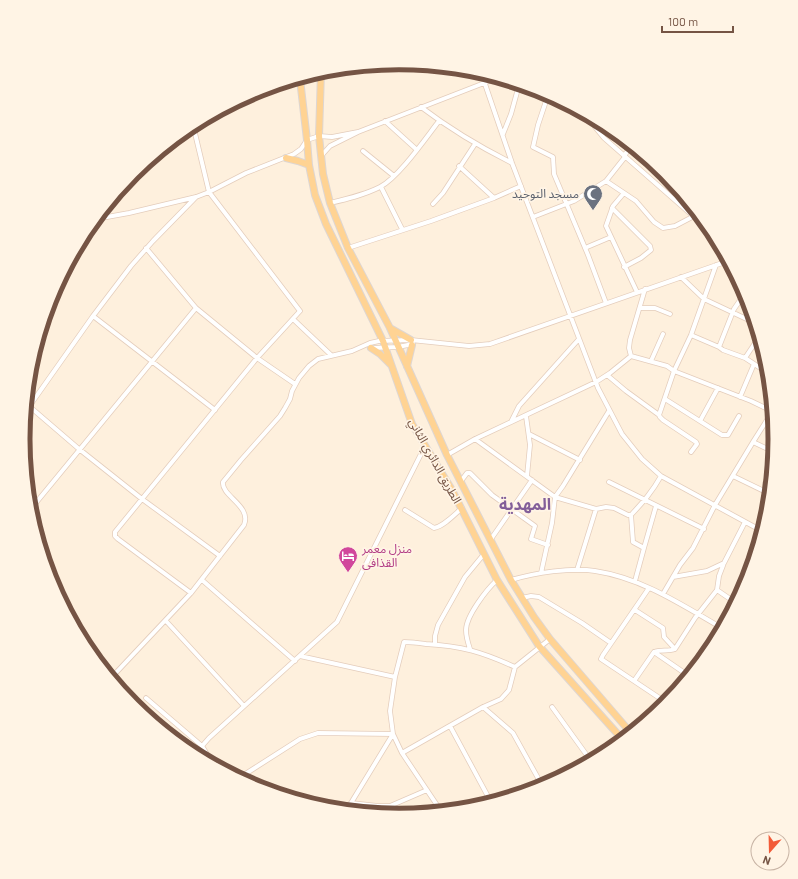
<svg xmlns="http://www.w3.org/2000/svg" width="798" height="879" viewBox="0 0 798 879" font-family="Barlow,'Noto Sans Arabic',sans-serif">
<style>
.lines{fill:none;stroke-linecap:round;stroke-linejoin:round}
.minor-casing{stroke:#e4cdbc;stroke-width:5.5}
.primary-casing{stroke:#ded6d2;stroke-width:8}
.minor{stroke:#fff;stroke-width:4}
.primary{stroke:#ffd393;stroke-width:6}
.labels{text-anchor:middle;stroke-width:3.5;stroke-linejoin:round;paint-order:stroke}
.worship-label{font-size:12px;fill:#5b616d;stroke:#fff4e5;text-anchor:end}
.street-label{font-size:12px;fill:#755444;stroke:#fff4e5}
.hotel-label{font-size:12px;fill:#b23c85;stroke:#fff4e5;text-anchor:start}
.district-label{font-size:16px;font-weight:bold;fill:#835f99;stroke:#fff4e5}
.rim{fill:none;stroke:#755444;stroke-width:5}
</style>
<rect width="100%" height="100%" fill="#fef0dd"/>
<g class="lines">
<g class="minor-casing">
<path id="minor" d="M483,74L485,84L512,163L598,388L622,434L642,459L661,476L762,531
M548,95L538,125L533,147L553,157L554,174L588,255L606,303
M421,107C450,129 480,147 512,163
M592,118L595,127L604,138L693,216
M385,121L417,150
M503,134L511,114L519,85
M363,151L394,176
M322,155L330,146L358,132L497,78
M624,156L631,146
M459,166L494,198L521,186
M606,181L625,157
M381,187L402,229
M624,193L613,206L606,226L637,292
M330,203C347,199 364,195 380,187C399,177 425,139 439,121
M433,204L443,193L475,144
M612,208L650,246L651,250L641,258L624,267
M698,214L705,227L710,229
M533,217L574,201L606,181L636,201L654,222L663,228L675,226L698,214
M96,219L129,213L196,197L209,192L246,173L294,154L301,149L307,140L319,136L332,137L358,132
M348,248L431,221L494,198
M585,248L611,237
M681,277L704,299L755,323
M196,308L257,358L295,384
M640,308H655L670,314
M93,316L215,410
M293,319L331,355
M691,335L719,347L723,350L745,358L768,373
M719,347L734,309L745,293
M371,348L398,347L413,344
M631,356L629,348L630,340L645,289
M745,358L759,337
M651,361L663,334
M607,375L626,391L659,415
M740,397L754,364
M665,399L722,435H728L739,416
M29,406L79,449L142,499L220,556
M26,411L93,316L131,266L153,241L196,197
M526,416L530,445L527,476
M700,421L718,388
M511,422L519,406L579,339
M529,434L580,460
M475,439L555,497L596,509L606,507L614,508L628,515H631C644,501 652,492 661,476
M753,442L774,452
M691,452L697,444L696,442L663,420L660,417L659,415L674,371L691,335L716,265
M447,455L475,439L596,382L610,373L631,356L667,366L674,371L751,401L772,411
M733,476L770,494
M461,481L467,473H470L492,495L535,526L531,539L548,545
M609,482L704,529
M30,510L196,308L146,248
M405,510L434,528C444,526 454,515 462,508
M631,515L633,542L644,548L635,581
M491,539L532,480
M644,548L656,506
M577,570L596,509
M541,573L552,523L555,497L563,486L609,411
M673,577L707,571L724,563
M202,580L295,661
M511,580C535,573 571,567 595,571C642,578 682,605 722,628
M649,588L603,655L601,659L667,703
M717,590L736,603
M191,593L118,539L115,536V532L257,358L300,311L209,192L193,125
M663,594L680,565L693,548L715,505L753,442L772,412
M522,598L531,596L539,597L582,623L611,643
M635,610L663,628L664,637L675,649
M166,621L244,706
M435,644V636L438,625L465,577L484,554
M470,649C468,643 466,637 466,630C466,616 487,589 497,580
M654,652L689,676
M300,656L395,677
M111,678L191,593L244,525C252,506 221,496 223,482L241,460L280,416L285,408L290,399L292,391L299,378L309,366L318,359L352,351L370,343L379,341L411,340L469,346L490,344L728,261
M634,681L654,652C661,649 668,652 675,649L695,618L717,590L719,576L724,563L745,522
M146,698L202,746
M483,707L513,733L543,787
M552,707L591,761
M450,726L491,802
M402,753L483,707L501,699L509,690L515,667L550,639
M213,764L202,746L209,738L337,622L425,446
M239,778L300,739L318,733L393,734L402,753L441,811
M351,803L378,806H390L427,790
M342,810L351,803L393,734L390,711L395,677L404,642C411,642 419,643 426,644C462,646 482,652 515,667"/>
</g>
<g class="primary-casing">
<path id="primary" d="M321,72L319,136L323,174L330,203L348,248L390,328L447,455L511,580L534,617L550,639L631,733
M300,79L307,140L309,165L315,195L326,224L383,341L412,424L452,490L497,580L539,646L623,740
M286,158L298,161L309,165
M390,328L411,340
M371,348L380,354L391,365
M407,366L412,345"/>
</g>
<use href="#minor" class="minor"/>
<use href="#primary" class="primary"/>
</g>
<defs>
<g id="mosque-pin" transform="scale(1)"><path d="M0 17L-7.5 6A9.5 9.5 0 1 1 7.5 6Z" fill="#6b7280" stroke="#fff4e5"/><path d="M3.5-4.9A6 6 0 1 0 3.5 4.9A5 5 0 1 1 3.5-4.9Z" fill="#fff"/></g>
<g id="hotel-pin" transform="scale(1)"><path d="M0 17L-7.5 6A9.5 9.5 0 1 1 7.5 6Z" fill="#d1479c" stroke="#fff4e5"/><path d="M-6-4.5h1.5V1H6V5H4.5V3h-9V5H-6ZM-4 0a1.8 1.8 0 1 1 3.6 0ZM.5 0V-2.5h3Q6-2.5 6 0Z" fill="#fff"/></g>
</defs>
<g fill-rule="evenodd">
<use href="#mosque-pin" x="593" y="194"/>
<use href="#hotel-pin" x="348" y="556"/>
</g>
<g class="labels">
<g class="worship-label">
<text x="579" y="198">مسجد التوحيد</text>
</g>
<g class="street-label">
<text transform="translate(435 461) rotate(61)" y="4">الطريق الدائري الثاني</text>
</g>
<g class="hotel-label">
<text x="362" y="553">منزل معمر<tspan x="362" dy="14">القذافى</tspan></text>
</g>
<g class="district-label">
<text x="525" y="510">المهدية</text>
</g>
</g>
<path d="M0 0H798V879H0ZM30 439a369 369 0 1 1 738 0a369 369 0 1 1-738 0Z" fill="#fff4e5" fill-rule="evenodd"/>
<path class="rim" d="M30 439a369 369 0 1 1 738 0a369 369 0 1 1-738 0Z"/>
<g transform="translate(770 851) rotate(200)"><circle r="19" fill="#fff4e5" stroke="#c8b4a5"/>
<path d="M0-3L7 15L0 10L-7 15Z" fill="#f25b38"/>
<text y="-6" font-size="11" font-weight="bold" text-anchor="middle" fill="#755444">N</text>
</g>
<path d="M662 26v6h71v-6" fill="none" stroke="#755444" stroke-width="2"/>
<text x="668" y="26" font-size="12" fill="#755444" stroke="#fff4e5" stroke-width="3" paint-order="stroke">100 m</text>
</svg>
